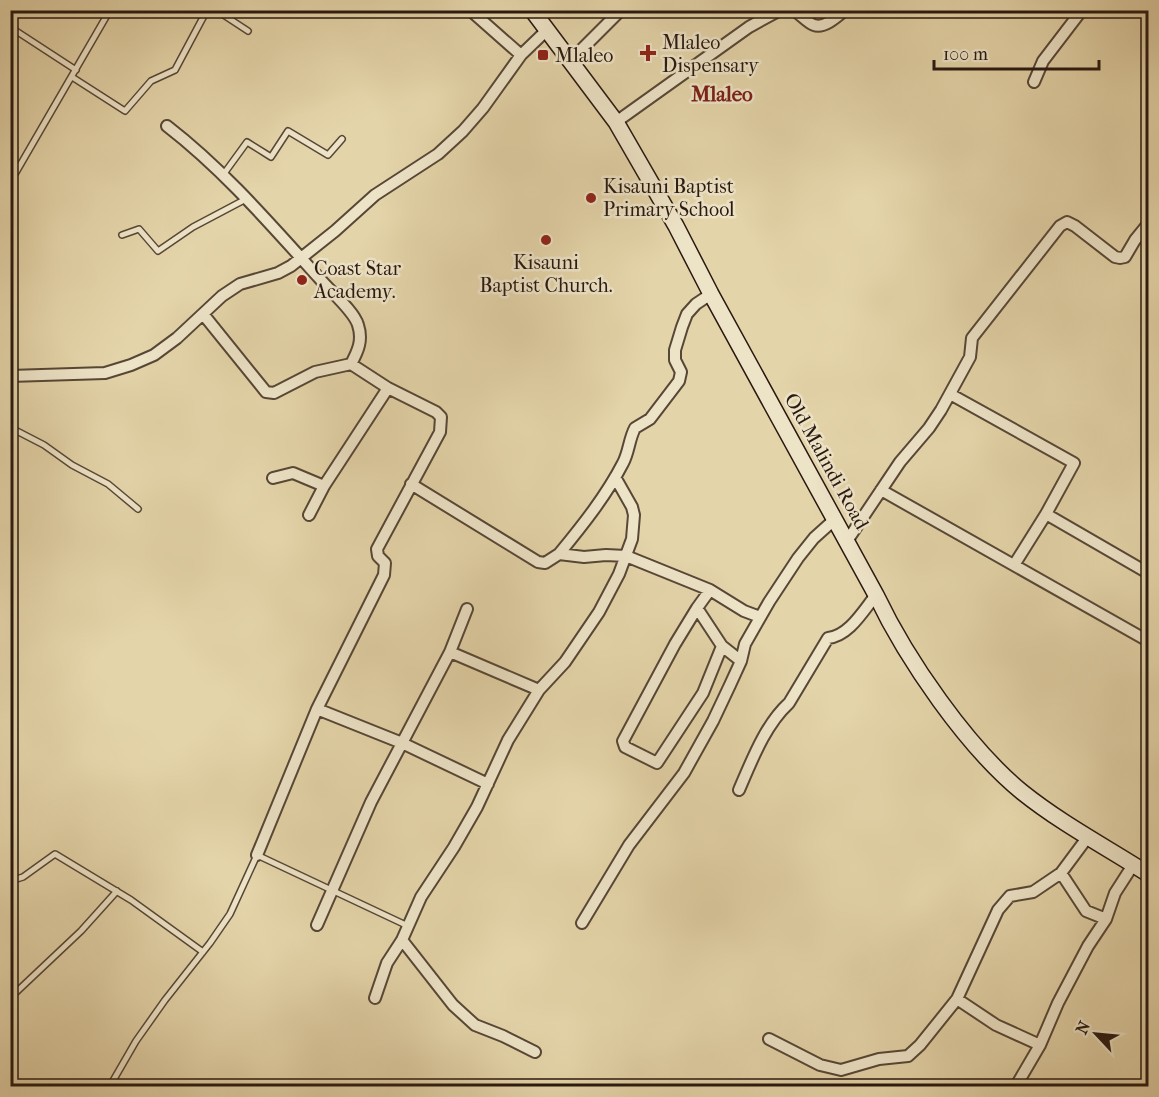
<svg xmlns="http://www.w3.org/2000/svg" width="1159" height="1097" viewBox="0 0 1159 1097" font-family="'IM FELL French Canon',serif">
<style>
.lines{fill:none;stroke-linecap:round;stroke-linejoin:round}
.service-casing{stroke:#574736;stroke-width:8}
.minor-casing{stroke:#574736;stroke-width:14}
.secondary-casing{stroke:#281810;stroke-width:18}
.service{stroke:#ede3c7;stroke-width:5}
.minor{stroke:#ede3c7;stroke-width:10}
.secondary{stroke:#ede3c7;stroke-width:15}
.poi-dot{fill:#8f2418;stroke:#ede3c7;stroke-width:2}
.labels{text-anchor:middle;stroke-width:5;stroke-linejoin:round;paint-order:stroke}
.poi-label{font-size:20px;fill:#281810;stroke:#ede3c7;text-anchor:start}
.street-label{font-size:20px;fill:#281810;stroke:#ede3c7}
.neighbourhood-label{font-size:21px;font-weight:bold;fill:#7a1f14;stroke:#ede3c7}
</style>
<rect width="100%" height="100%" fill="#e4d4a9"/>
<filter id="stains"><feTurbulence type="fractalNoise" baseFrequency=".00333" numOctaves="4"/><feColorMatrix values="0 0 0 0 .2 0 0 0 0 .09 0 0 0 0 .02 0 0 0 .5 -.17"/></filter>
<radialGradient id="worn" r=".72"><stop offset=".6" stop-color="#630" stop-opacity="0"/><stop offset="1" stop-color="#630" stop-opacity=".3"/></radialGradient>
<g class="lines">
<g class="service-casing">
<path id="service" d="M216,10L248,31
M10,27L76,70
M72,77L125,111L151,81L175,70L207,10
M15,174L110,10
M223,175L247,142L271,157L288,131L328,155L342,139
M122,235L139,229L158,251L193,227L246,199
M10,425L13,429L44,445L72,465L108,484L138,509
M10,881L23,877L55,854L131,900L203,952
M10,998L81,931L117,891
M110,1086L136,1041L165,1000L210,943L230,914L257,855L408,926"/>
</g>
<g class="minor-casing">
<path id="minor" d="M470,10L521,55
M793,10C801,14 807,23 814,25C824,29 838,16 845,10
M571,60L621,10
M1034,82L1043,61L1082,10
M616,122L749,27L780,10
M167,126C224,170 272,226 320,279C330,291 354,311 358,325C363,340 358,351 351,364
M203,314L266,392L274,393L315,372L351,364L388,388L436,412L441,417L440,432L377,549L378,556L385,563L384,575L317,709L257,855
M10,376L105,373L131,365L154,355L177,338L222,296L240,284L278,273L291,266L335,231L375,195L438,154L463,131L483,108L521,55L547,30
M950,394L1074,463L1046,514L1014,565
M273,478L293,473L324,486
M411,484L538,562L545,563L559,554L584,557L606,555L626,556L710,590L744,611L760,617
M881,490L1148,641
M1046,514L1148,573
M309,515L324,486L388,388
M847,541L900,462L929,428L941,410L970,357L972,338L1060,226L1067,222L1075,226L1115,257L1120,258L1125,257L1135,240L1148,224
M559,554C582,526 606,496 623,463C629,452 629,439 635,428L650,419L679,381L681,372L675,360V350L682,327L687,314L696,304L711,294
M710,590L697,608L722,646L741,661
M697,608L675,644L623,741L625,747L657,763L703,693L722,646
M450,652L539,690
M317,709L402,743L488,784
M739,790C752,760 765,725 789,703L828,638C849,636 863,611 876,595
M1061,873L1086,911L1106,919
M582,923L629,845L684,773L713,721L730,685L741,661L745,644L769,602L798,558L814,538L834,520
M317,925L371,802L450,652L467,609
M402,940L453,1005L475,1025L503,1036L535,1052
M375,998L387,963L402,940L421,897L454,847L477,807L508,740L539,690L565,662L599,612L619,574L632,539L634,515L632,507L615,477
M769,1039L820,1065L841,1070L879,1059L908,1056L920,1045L957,999
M1040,1045L996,1025L957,999L998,910L1010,896L1033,892L1061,873L1087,838
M1016,1086L1040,1045L1058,1003L1088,946L1106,919L1115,893L1133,865"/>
</g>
<g class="secondary-casing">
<path id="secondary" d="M532,10L616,122L676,226L711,294L876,595C907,660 967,747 1022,792C1062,824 1106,847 1148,874"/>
</g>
<use href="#service" class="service"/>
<use href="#minor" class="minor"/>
<use href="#secondary" class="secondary"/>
</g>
<g class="poi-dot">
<path d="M645 44h6v6h6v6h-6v6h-6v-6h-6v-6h6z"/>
<rect x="537" y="49" width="12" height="12" rx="3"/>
<circle cx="591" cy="198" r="6"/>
<circle cx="546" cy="240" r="6"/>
<circle cx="302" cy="280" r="6"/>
</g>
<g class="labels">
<g class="poi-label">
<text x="662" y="49">Mlaleo<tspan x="662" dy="23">Dispensary</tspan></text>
<text x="555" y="62">Mlaleo</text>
<text x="603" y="193">Kisauni Baptist<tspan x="603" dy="23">Primary School</tspan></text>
<text x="546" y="269" text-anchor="middle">Kisauni<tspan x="546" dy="23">Baptist Church.</tspan></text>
<text x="314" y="275">Coast Star<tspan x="314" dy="23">Academy.</tspan></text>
</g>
<g class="street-label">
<text transform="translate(827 461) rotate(61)" y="7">Old Malindi Road</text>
</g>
<g class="neighbourhood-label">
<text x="722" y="101">Mlaleo</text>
</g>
</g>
<rect width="1159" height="1097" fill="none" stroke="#e4d4a9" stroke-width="36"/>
<rect x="12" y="12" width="1135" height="1073" fill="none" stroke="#281810" stroke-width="3"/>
<rect x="18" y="18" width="1123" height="1061" fill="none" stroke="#281810" stroke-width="1.5"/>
<g transform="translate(1096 1034) rotate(296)" stroke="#ede3c7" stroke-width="4.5" paint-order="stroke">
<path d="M0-4.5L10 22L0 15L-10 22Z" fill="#281810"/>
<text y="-9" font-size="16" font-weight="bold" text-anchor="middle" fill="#281810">N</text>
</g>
<path d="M934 60v9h165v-9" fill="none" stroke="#281810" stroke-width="3"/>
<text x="943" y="60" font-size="18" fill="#281810" stroke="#ede3c7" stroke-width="4.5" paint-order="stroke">100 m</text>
<rect width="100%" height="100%" filter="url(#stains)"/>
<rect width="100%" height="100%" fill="url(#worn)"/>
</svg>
